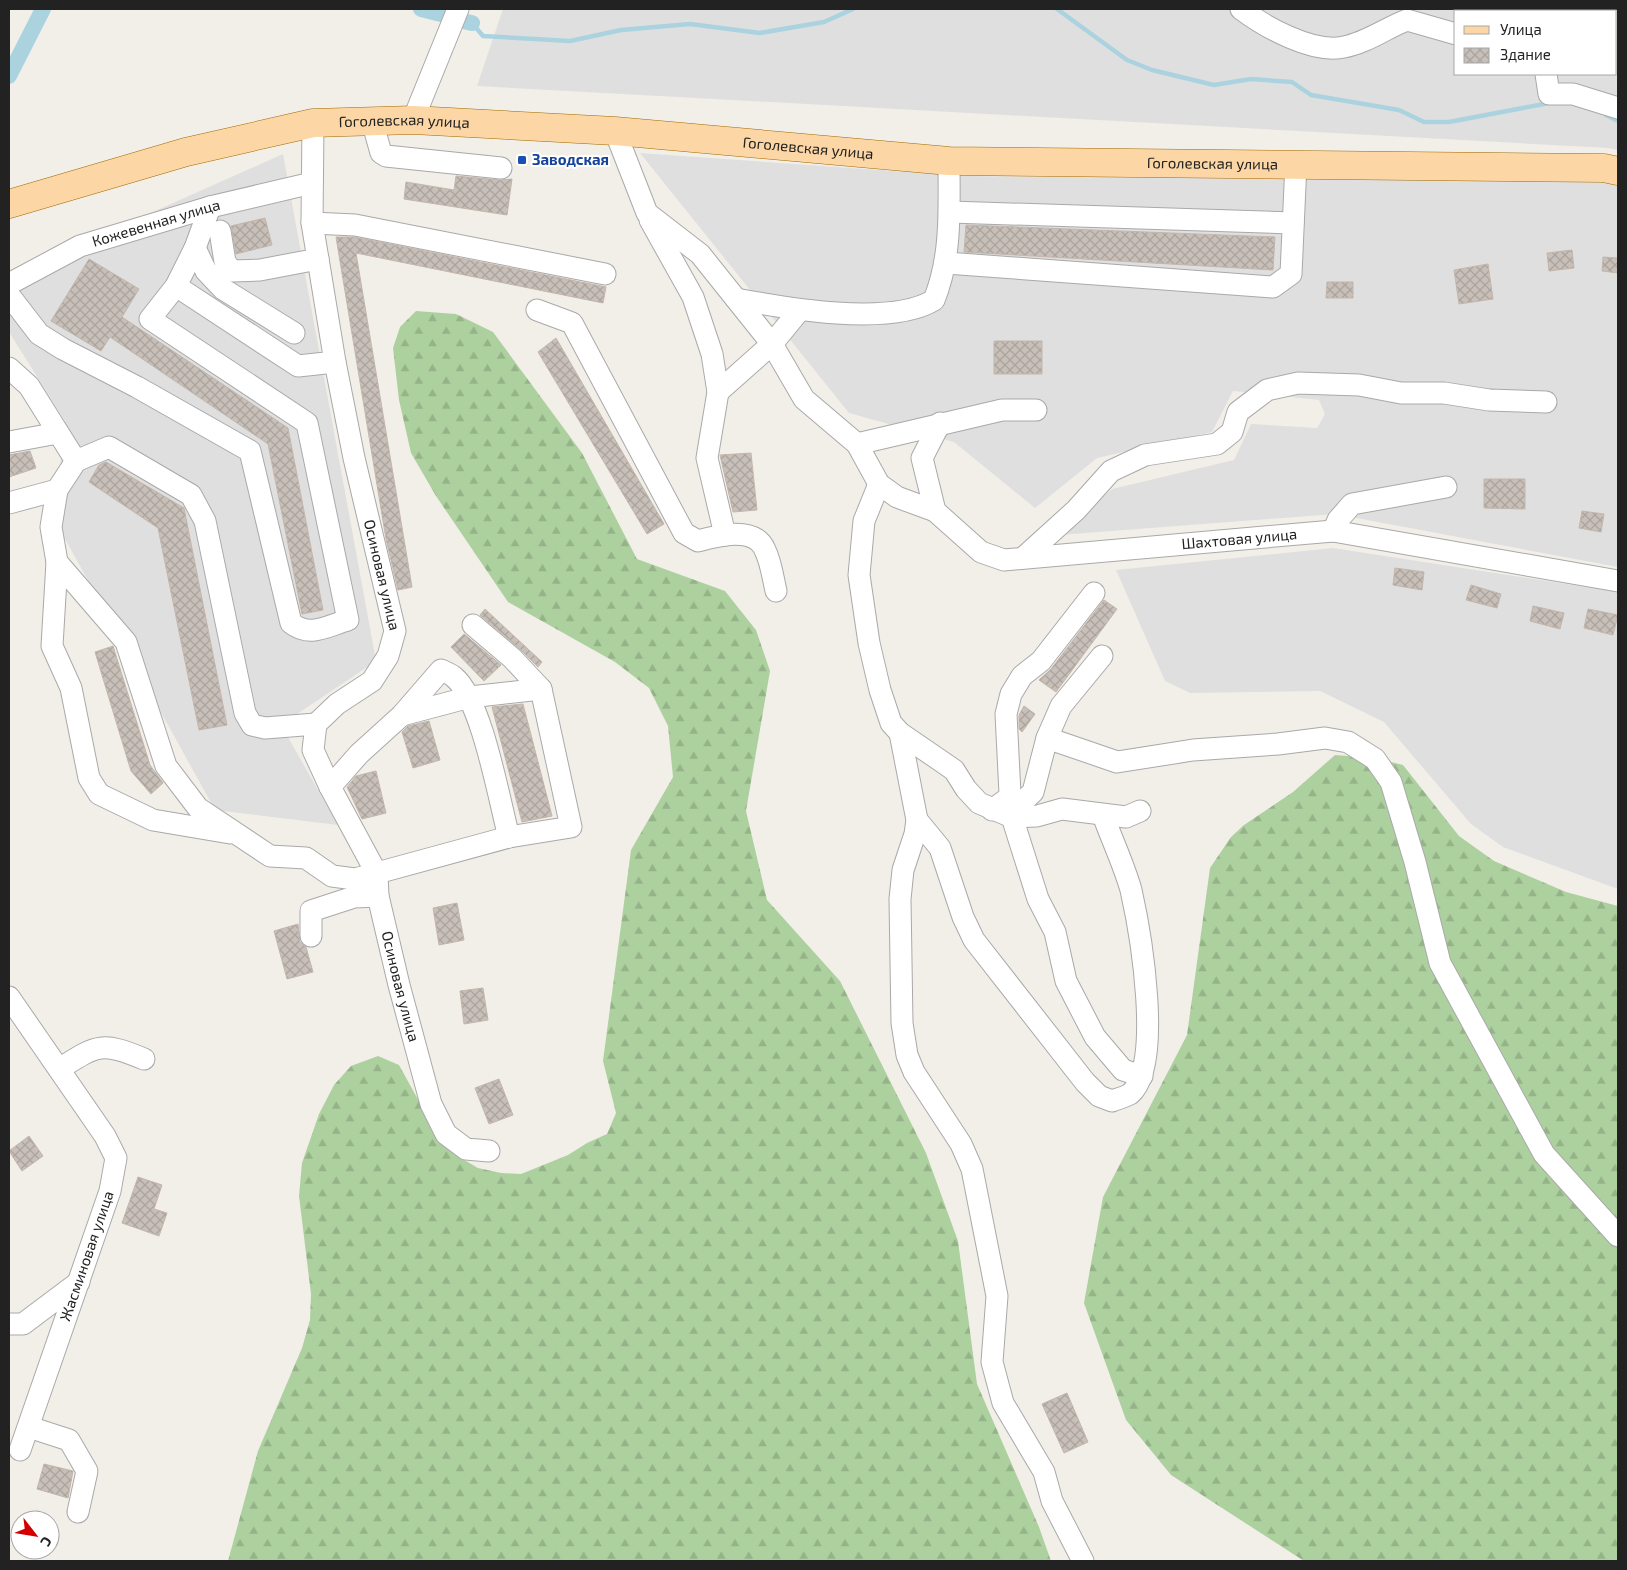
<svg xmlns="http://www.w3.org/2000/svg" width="1627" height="1570" viewBox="0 0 1627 1570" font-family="'Exo 2',sans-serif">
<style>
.residential{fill:#e0dfdf;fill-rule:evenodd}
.forest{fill:url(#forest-firs)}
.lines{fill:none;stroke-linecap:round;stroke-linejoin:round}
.stream{stroke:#aad3df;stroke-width:4.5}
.canal{stroke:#aad3df;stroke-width:16}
.building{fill:url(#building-cross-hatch);stroke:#c4b6ab}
.minor-casing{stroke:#a9a9a9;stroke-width:23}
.major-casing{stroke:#a06b00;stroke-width:29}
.minor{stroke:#fff;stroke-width:21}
.major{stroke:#fcd6a4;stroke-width:28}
.transit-dot{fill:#1a4fb4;stroke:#fff;stroke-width:2}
.labels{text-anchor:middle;stroke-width:4;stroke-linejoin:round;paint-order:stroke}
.street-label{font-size:15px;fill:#222;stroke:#fff}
.transit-label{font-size:15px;font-weight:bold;fill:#164399;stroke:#fff;text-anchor:start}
</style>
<defs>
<pattern id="forest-firs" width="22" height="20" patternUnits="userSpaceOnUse" patternTransform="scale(1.25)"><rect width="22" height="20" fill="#add19e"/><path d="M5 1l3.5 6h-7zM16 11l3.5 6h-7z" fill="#95b388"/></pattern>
<pattern id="building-cross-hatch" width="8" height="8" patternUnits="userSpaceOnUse" patternTransform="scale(1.25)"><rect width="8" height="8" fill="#c7bfb8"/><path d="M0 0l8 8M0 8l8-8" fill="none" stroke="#aba49e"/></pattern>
</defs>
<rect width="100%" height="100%" fill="#f2efe9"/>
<path class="residential" d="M503,9H1618V150L1608,148L477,86ZM1456,11H1616V74H1456Z
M640,153L964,176L1602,181L1618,186V567L1335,514L1059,535L1112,489L1234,460L1251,424L1317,428L1325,414L1319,400L1233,391L1212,432L1097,458L1035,508L954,442L849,413Z
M283,154L376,661L281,725L338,825L215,810L54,519L65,421L9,332V276Z
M1333,548L1618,592V889L1503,847L1471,824L1384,722L1320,691L1190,693L1165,681L1116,570Z"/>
<path class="forest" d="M416,311L456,314L493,332L582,453L637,559L725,591L756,630L770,671L746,811L767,900L840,981L926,1153L958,1241L977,1384L1039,1527L1051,1561H228L258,1451L302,1348L310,1320L311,1294L299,1196L302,1163L319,1114L334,1085L351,1066L378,1056L399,1065L437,1134L454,1154L478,1168L501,1173L521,1174L568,1155L587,1143L607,1134L616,1113L603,1061L631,850L673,777L668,726L649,688L615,662L508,602L436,496L411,453L399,400L393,348L400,327Z
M1335,755L1375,758L1403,765L1459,836L1494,861L1566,892L1618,906V1561H1304L1171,1475L1126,1420L1084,1303L1103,1197L1187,1035L1210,868L1231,837L1244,825L1293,792Z"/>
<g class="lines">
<path class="stream" d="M1057,9L1127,60L1152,70L1214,85L1251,79L1292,82L1311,95L1399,110L1424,122H1449L1549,103
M472,23L483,36L570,41L621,30L690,24L760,33L824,22L853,9
M1606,115L1618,121"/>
<path class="canal" d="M421,9L441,14
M467,22L472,23
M9,76L43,9"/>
</g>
<path class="building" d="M456,176L500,180L512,179L507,215L404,199L406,182L454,190Z
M265,218L272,245L236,254L231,226Z
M966,225L1275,237L1273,270L964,252Z
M336,237H354L606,287L603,303L356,253L412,587L398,590L386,539Z
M1572,250L1574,268L1549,271L1547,253Z
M1603,257L1618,258V273L1602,271Z
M89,259L139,289L122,317L288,428L323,610L302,614L268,444L110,337L101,351L51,321Z
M1488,264L1493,299L1459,304L1454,270Z
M1327,282H1353V298H1326Z
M556,338L664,524L647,534L538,352Z
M994,341H1042V374H994Z
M30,451L36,468L9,477V455Z
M751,453L757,510L733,512L720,455Z
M106,462L184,508L227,725L199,730L158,528L89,482L99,465Z
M1484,479H1525V509L1484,508Z
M1582,511L1604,514L1601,532L1579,528Z
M1395,568L1424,572L1422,590L1393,585Z
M1471,585L1501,594L1497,608L1466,600Z
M1104,600L1117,609L1056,692L1039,680L1051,669Z
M1533,606L1564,613L1560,629L1530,621Z
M485,609L542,662L538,667L520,649L480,615Z
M1588,609L1618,615L1613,635L1584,628Z
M464,634L501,665L484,681L451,647Z
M113,646L150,765L163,783L151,794L131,771L95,652Z
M523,704L552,816L522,822L492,707Z
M1024,706L1035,714L1022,732L1019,729V715Z
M429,721L440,760L413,768L402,732L408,726Z
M376,771L386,813L362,819L347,787L356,776Z
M457,903L464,940L439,945L433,908Z
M298,924L300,942L306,947L313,972L287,979L274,931Z
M483,988L488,1020L464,1024L460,991Z
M499,1079L513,1115L489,1124L475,1088Z
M29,1136L43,1156L22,1171L9,1151Z
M138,1177L162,1185L154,1209L167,1213L159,1236L122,1223Z
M1067,1393L1088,1442L1064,1453L1042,1404Z
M44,1464L73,1471L68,1498L37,1489Z"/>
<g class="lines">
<g class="minor-casing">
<g id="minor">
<path d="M1241,9C1265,27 1313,54 1344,47C1366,43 1386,28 1407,20L1456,34"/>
<path d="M1546,74L1549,94H1573L1618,108"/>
<path d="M413,120L458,9"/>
<path d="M372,121L381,153L386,156L501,168"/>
<path id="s1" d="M313,123L312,223L318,259L335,362L354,458L395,631L388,656L372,681L337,704L316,724L313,750L330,787L377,874L378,896L399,985L431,1104L446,1134L466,1149L489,1151"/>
<path id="s2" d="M615,131L647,213L700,254L772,344L804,399L857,444L879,484L897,497L935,511L981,552L1004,560L1333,531L1618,581"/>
<path d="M950,212L1293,223"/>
<path d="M650,220L693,297L712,354L718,392L707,458L725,535"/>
<path d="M312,223L355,225L605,274"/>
<path d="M220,231L225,262L232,271L260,270L318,259"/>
<path d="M195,248L206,271L223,289L294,333"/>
<path d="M946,263L1273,287L1291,274L1296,163"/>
<path id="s3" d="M9,284L80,246L210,207L312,183"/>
<path d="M176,286L298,366L335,362"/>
<path d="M9,295L39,334L63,349L137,387L250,451L291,623C310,638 327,626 348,620L307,423L150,319L176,286L195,248L210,207"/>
<path d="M736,299C785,308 890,327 934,300C952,256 949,208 949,161"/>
<path d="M537,310L572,323L684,533L698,541C716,536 755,525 765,550C771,562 773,578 776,591"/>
<path d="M9,368L29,386L76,461"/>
<path d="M718,392L772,344L799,311"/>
<path d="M9,442L58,433"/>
<path d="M857,444L1002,410H1036"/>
<path d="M879,484L864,521L859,575L869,643L880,690L891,723L900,733L954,770L966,789L979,803L1012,817L1037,816L1062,809L1126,817L1140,811"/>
<path d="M9,503L57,490"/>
<path d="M935,511L922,458L940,423"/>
<path d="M1333,531L1338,520L1352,504L1446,487"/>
<path d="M1023,558L1076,510L1111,471L1145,455L1217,444L1232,432L1238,412L1267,390L1298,383L1359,385L1401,393H1444L1489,400L1546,402"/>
<path d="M57,562L52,646L71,688L89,778L99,794L153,820L230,833"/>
<path d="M402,715L470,697L541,689"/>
<path d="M316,724L265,728L252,725L245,713L205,521L191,495L109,447L76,461L57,490L51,527L57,562L126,642L166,766L198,808L270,856L306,858L332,876L355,879L509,837L571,827L541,689L512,658L473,625"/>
<path d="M900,733L917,820L915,834L903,870L900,899L902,1023L907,1055L914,1072L961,1144L972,1169L997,1296L992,1362L1003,1403L1044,1472L1052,1501L1083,1561"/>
<path d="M1047,738L1117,762L1193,750L1278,744L1325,738L1348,742L1375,759L1391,782L1415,862L1440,963L1544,1154L1618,1236"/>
<path d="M330,787L359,754L402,715L441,670C445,672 451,674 454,677C482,700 499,800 509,837"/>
<path d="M997,809L1018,806L1033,792L1047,738L1061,706L1102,656"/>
<path d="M992,810L1007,799L1010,794L1006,714L1011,694L1022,676L1041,661L1094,593"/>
<path d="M1012,817L1038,899L1055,932L1066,981L1095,1037L1123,1070L1142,1076"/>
<path d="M917,820L940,848L963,917L974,940L1085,1082L1099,1096L1112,1101C1117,1099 1125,1097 1130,1094C1164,1066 1140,930 1131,890C1124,865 1112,840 1103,815"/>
<path d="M311,936V911L354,897L378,896"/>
<path d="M9,997L105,1136L116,1158L110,1191L20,1450"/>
<path d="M59,1069C97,1045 101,1041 144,1059"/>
<path d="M9,1324H23L79,1282"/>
<path d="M29,1427L69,1440L87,1471L78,1512"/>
</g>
</g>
<g class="major-casing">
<g id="major">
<path id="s4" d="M9,204L186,152L313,123L413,120L615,131L949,161L1604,168L1618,171"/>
</g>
</g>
<use href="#minor" class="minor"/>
<use href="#major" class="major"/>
</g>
<rect class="transit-dot" x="517" y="155" width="10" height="10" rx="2.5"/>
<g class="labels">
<g class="street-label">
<text dy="5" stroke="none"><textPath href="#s4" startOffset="406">Гоголевская улица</textPath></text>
<text dy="5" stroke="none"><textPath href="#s4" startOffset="811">Гоголевская улица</textPath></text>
<text dy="5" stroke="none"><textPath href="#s4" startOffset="1216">Гоголевская улица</textPath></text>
<text dy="5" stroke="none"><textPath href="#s3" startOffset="160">Кожевенная улица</textPath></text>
<text dy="5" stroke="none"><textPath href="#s2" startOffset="834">Шахтовая улица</textPath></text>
<text dy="5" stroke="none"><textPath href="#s1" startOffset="459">Осиновая улица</textPath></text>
<text dy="5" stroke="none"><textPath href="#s1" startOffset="924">Осиновая улица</textPath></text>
<text transform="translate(87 1256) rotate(-71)" y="5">Жасминовая улица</text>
</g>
<g class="transit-label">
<text x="532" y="165">Заводская</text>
</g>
</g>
<rect width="1627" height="1570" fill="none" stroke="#222222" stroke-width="20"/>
<rect x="1454" y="10" width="162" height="65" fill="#ffffff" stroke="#a7a7a7"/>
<rect x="1464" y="26" width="25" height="8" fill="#fcd6a4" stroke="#a7a7a7"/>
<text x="1500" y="35" font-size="15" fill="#222222">Улица</text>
<rect x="1464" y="48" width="25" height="15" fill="url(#building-cross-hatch)" stroke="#a7a7a7"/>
<text x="1500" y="60" font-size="15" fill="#222222">Здание</text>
<g transform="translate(35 1535) rotate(121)"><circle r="24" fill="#ffffff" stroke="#a7a7a7"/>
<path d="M0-4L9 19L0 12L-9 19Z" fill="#d40000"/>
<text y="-8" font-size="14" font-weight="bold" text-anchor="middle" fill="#222222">С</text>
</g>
</svg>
